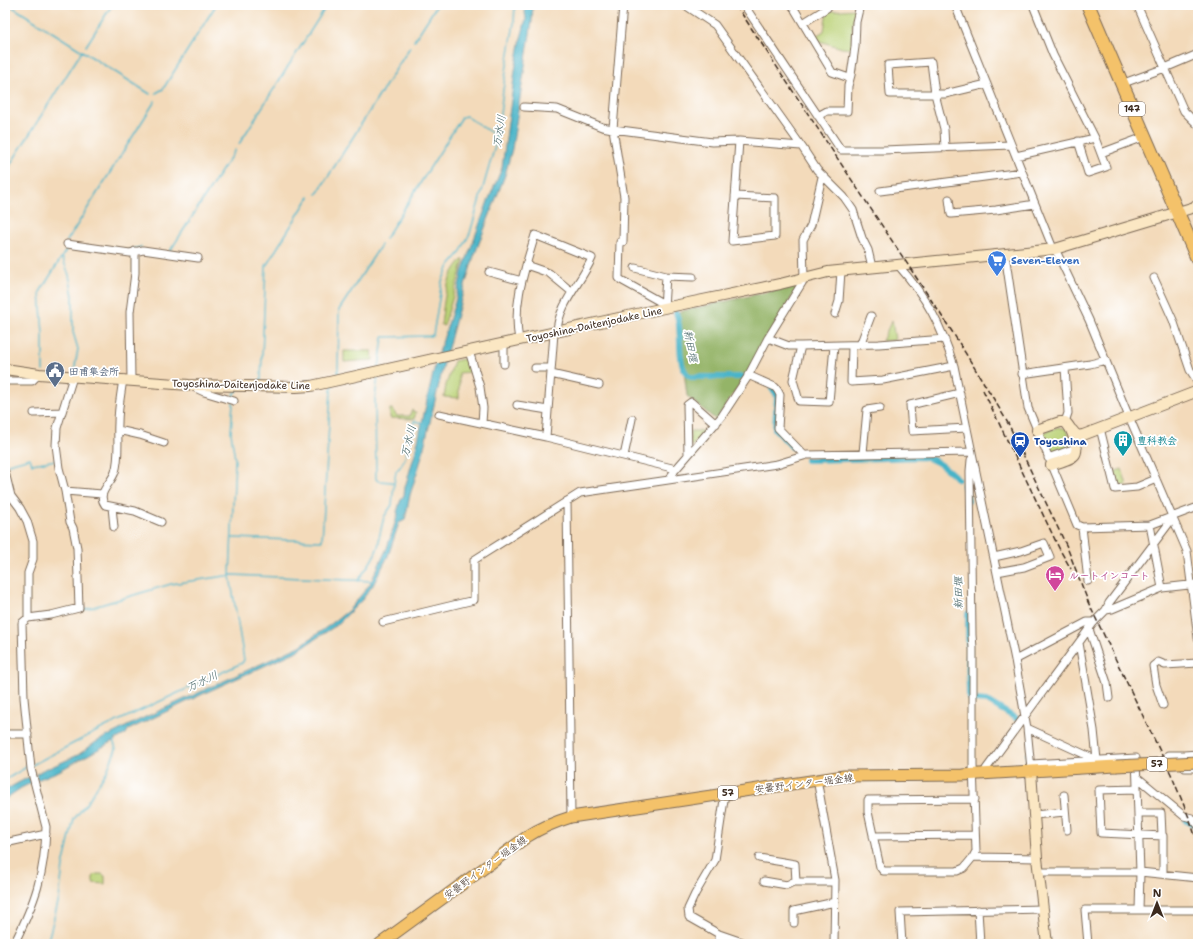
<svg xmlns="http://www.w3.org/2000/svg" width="1203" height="949" viewBox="0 0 1203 949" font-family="'Shantell Sans','Klee One',sans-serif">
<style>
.green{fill:#bbd277;stroke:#7b7e4a}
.forest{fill:#94b468;stroke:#686f43}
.water{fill:#4ab4c8;stroke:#426f73}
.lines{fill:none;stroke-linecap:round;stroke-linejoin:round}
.stream{stroke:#4ab4c8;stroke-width:1.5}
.canal{stroke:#4ab4c8;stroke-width:6}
.street-casing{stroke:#7b6855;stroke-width:9}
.secondary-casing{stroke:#7b6855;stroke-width:12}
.primary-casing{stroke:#7b6855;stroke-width:13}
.highway-casing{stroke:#7b6855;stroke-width:15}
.street{stroke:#fff;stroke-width:7}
.secondary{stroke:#fbe7c3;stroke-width:10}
.primary{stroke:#f4c26a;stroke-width:11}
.highway{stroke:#f4c26a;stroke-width:13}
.rail{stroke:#3b2a1e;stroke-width:1.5;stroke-dasharray:6 3;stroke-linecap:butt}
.primary-bridge-casing{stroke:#7b6855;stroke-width:13;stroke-linecap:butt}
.primary-bridge{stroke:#f4c26a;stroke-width:11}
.labels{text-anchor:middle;stroke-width:3.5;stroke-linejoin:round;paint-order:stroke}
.shield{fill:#fff;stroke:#766a62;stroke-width:1}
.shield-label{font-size:9px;font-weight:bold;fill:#3b2a1e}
.shop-label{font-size:10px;font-weight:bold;fill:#366cbe;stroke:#fff;text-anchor:start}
.street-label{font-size:10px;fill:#3b2a1e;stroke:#fff}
.service-label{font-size:10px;font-weight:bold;fill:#4e5e75;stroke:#fff;text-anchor:start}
.culture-label{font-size:10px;font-weight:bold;fill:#0d838f;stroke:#fff;text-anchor:start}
.transit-label{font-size:10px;font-weight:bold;fill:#164399;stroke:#fff;text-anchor:start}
.hotel-label{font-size:10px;font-weight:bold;fill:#b23c85;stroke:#fff;text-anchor:start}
.water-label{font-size:11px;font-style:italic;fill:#416162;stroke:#fff}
</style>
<rect width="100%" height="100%" fill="#fff"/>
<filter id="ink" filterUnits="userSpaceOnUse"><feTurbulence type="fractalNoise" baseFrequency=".025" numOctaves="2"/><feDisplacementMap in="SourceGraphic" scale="8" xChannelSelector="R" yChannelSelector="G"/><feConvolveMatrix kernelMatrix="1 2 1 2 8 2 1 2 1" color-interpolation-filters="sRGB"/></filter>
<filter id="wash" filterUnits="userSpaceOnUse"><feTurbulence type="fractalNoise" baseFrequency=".012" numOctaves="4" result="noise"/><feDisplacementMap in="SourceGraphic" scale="16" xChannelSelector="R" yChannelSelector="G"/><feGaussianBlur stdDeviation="0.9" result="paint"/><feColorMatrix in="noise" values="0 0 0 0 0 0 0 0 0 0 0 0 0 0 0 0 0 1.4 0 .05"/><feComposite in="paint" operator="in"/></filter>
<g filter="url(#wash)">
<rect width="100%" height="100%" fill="#f3daba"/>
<path class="green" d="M856,9C852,22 851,35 853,49L842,48L816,40L814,37L824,31L827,11Z
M462,260H464L444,326L441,325C444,302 445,277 462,260Z
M892,320L895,340L882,341Z
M344,351H372L373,360L344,362Z
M468,358L471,372L459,373V398L444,397L446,385L454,361Z
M390,409H392L397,416H410L411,411L413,410V412H416L414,419L390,418Z
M1058,427L1067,429L1072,446L1051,454L1043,435L1045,432Z
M690,431H704L692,446L690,445Z
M1122,469L1127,485L1116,486L1113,472Z
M96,874H102L105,876V884L93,883V877Z"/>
<path class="forest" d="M799,285L746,375L716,420L687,396L681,346L680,319L678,312Z"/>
<path class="water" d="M524,5H533L532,21L512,149L505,175L473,259L462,296L444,363L421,460L410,495L405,520L399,523L388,556L373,585L362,600L337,625L295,652L207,692L128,730L126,734L59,771L37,780L36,774L46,768H49L78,755L96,742L139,720L300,646L331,624L349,610L370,584L387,548L398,514L397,512L401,499L404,495L405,487L415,453L435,365L455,302L462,272L488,201L502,168L515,70L521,38L526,19Z
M29,777L31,783L21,788L5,799V790Z"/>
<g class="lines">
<path class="stream" d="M11,6L150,94
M414,41L437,5
M86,46L112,5
M156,93L163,89L216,5
M239,144L327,5
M5,173L82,51
M317,194L410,47
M385,239L462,117L466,116L496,136
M67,241L155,101
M129,250L141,247
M170,251L235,150
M62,257L69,275L73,296V332L78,349L74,372
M379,367L383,337L430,336L433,335L442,281L449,266L460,253L470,233L497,139L503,90L514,23L515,5
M43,371V334L40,292L68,247
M337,376L338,374L339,310L381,245
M35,382L42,381L43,379
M258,382L261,379L266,266L309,197
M233,398L234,394L238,390
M5,465L30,458L32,464L56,460
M394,484L396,471C407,464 411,434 414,421L424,423
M233,538L322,541L331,390L333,385
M358,581C364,571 381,550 379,538L384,517L392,505L394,484L392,482L378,481L376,479L375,398L378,376
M80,611L171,584L232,575L373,581
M1026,753L1027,767
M32,765L105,727L242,663L244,660L230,576L235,459L231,433L233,402
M5,780L25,768L27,764
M1040,928L1042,944
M47,944L59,899L63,866L74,819L86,804L107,771L116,749L113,740"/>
<path class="canal" d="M676,313C684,327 674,369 691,377H744
M772,389L776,393L777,397L775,429L792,447
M807,460L924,457C938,460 948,470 958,479
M964,485L967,496L968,501
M968,614L969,698L971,699
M975,700L987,701L1019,720
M1186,821L1194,824L1198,829"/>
</g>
</g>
<g filter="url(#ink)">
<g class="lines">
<g class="street-casing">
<path id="street" d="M623,5L613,129L624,197L623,242H620L619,278L621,280L664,304
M685,5L715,25L802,147L817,170L844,197L853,210L862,238L868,250L872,267
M744,5L841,150H883L1011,145
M792,5L832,72L849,78
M955,5L1052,246L1057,253L1089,320L1127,412L1187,551L1198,638
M1033,5L1053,55L1095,138L1106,167L1088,173L1078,141
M1137,5L1184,111L1198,125
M803,23L827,8L829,5
M1121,84L1165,68L1198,54
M524,107L557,109L602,127L613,129L712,142L739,141L801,146
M818,116L827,111H847L848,86L851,75L855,47L856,22L860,5
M945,148L944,129L935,94L931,62L888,65L890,94H945L987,84
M1101,153L1144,137
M1016,156L1095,138
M880,191L1022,172
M735,196L775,198V236L732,241L739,141
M949,199L951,214L996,210L1035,204
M67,244L130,253L143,250L198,258
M1005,254L1028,408L1077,525L1082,527L1150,525L1198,507
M526,265L549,273L572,292
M898,265C927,298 941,325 954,366L1015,660L1027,728L1097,760
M635,268L666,276L693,277
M489,272L522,281
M1154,278L1173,320L1190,370L1198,382
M664,308L666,276
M835,314L839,301L841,271
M768,338L789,346H801L879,344L945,339
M519,340C512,304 525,269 535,235L592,258C582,282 558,304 557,332
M860,345L871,316
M801,346L793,380L799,401L829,402L834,346
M852,346L851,382L883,380L954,366
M469,351L480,387L483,408L482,423
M504,364V343
M535,368H551
M551,374L599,385
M1022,374L1090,364L1106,360
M748,375L775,387L778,391L780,395L778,428L804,455
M123,379C121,394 118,408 118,423C117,439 120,457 115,472C111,484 96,493 105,505L135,511L161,522
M131,380L130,312L135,273V251
M5,381H32L39,374
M191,386L204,392L234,401
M960,393L910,405L912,431L967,428
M517,405L548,410
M34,413L62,412
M439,414L546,437L676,469
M1065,422L1068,413L1065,368
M1100,428L1115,489L1137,487L1156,479
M118,430L140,435L164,443
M546,437L554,333
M863,453L867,410L880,408
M688,455L687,405L691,402L716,424
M624,456L632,419
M1048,458L1078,447
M971,460L970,471L972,635L973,648V765L976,851L973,857L1037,858
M5,472L11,496L20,508L27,521L33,541V559L28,573V618
M669,479L676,469L722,416L747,378L768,338L802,283L804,278L803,240L811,225L822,177
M65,491L102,494
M567,501L571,817
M112,507L114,527
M1150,525L1162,588
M1082,527L1088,581
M994,557L1021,551L1044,543L1050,557L1024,567L997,572
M1106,610L1112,609L1162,588L1198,584
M383,622L474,600V560L580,493L777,464L807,455L972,452
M1089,629L1107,683L1109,698
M1079,643L1094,730L1097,760
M1015,660L1087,622H1094
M1163,705L1156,685L1153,666L1158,662L1165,665L1198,663
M1027,728L1031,769
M5,734H28
M1198,754L1184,755L1185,768H1198
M1168,755H1184
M1031,764L1136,758L1140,872L1139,910
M986,774V769L1094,622L1106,610L1109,603L1173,518
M1137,777L1184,816L1192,818L1198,825
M817,779L835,880L834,944
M1137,789L1099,790L1101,833L1163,836V874
M1064,795L1067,830
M1138,813H1161L1162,835
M1034,815L1065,812
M873,836L975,835
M5,843L46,834
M973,857L964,868L957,871H883L880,867L868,812V800L975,799
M759,858L795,864L796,882
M1039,872H1140L1198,878
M764,881L787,885L793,882H835
M978,910L980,944
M794,923V911L835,902
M719,934L748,944
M14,944C35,902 45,874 46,827L31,769L24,698L22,623L28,618L51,615L79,608L77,548L73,528L70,522L65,491L59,468L56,445L57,428L73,377
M719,944V934L689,917L688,909L695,894L715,860L725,793
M902,944L900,912L1042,909
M1088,944L1085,910H1198"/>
</g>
<g class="secondary-casing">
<path id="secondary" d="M5,369L39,374L189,385L296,387L311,386L664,308L780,284L828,272L1055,249L1198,206
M1037,430L1060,422H1065C1070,426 1072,431 1074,438C1082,460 1069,458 1051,465
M1072,430L1077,436L1083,435L1198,391
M1031,771L1037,858L1047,944"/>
</g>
<g class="primary-casing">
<path id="primary" d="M380,944L528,836C542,827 555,822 571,817L844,776L962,775L1116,766"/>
</g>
<g class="highway-casing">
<path id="highway" d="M1088,5L1198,260"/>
</g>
<use href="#street" class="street"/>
<use href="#secondary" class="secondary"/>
<use href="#primary" class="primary"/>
<use href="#highway" class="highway"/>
<path class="rail" d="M736,5L953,333L995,401L1009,425L1067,547L1089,604
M983,390L1060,550L1071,569
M1087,600L1171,774L1190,820L1198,845"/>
<g class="primary-bridge-casing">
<path id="primary-bridge" d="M1116,766L1198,762"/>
</g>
<use href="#primary-bridge" class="primary-bridge"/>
</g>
</g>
<defs>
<g id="supermarket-pin" transform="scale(1)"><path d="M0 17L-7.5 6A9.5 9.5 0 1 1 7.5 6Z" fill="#3f7fe0" stroke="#fff"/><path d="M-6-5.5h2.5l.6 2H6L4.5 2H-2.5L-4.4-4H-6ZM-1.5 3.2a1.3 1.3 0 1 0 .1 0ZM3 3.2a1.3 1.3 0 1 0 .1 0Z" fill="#fff"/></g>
<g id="civic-pin" transform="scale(1)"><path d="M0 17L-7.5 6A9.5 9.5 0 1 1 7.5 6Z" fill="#5c6f8a" stroke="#fff"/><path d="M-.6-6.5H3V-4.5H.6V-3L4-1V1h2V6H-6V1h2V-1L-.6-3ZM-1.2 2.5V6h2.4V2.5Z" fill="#fff"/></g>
<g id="building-pin" transform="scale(1)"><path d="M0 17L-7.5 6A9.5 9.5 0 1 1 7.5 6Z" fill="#0f9aa8" stroke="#fff"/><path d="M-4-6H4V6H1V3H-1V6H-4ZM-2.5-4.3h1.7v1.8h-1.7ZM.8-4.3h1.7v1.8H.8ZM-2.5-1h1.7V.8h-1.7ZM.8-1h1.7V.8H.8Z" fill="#fff"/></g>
<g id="station-pin" transform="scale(1)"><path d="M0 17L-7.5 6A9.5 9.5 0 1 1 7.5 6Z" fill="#1a4fb4" stroke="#fff"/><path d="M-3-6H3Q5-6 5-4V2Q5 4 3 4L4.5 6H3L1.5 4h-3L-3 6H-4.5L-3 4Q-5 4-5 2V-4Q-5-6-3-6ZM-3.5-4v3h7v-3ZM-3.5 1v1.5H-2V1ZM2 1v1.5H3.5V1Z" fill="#fff"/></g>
<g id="hotel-pin" transform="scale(1)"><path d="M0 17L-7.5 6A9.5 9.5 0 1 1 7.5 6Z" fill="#d1479c" stroke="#fff"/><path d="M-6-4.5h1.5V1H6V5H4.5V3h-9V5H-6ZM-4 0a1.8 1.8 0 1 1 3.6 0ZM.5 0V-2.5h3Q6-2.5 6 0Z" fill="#fff"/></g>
</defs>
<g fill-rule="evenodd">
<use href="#supermarket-pin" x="997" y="260"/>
<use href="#civic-pin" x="55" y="371"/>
<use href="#building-pin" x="1123" y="440"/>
<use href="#station-pin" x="1020" y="441"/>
<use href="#hotel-pin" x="1055" y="575"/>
</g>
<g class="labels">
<g class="shield">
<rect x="1119" y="102" width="26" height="14" rx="3"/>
<rect x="1147" y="757" width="20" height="14" rx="3"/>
<rect x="718" y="786" width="20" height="14" rx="3"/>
</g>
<g class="shield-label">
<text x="1132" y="112">147</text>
<text x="1157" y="767">57</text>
<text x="728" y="796">57</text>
</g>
<g class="shop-label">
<text x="1011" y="264">Seven-Eleven</text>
</g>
<g class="street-label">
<text transform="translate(594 324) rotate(-12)" y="4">Toyoshina-Daitenjodake Line</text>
<text transform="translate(241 384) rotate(1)" y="4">Toyoshina-Daitenjodake Line</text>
<text transform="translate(804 783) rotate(-7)" y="4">安曇野インター堀金線</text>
<text transform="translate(485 867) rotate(-36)" y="4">安曇野インター堀金線</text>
</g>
<g class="service-label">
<text x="69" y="375">田甫集会所</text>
</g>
<g class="culture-label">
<text x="1137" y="444">豊科教会</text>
</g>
<g class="transit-label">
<text x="1034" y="445">Toyoshina</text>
</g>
<g class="hotel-label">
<text x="1069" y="579">ルートインコート</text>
</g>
<g class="water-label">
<text transform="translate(499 131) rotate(-81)" y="4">万水川</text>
<text transform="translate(691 346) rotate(79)" y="4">新田堰</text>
<text transform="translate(408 441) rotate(-76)" y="4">万水川</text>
<text transform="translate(958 593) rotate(-90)" y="4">新田堰</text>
<text transform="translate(202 681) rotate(-25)" y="4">万水川</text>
</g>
</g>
<rect width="1203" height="949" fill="none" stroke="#fff" stroke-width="20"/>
<g transform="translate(1157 903)" stroke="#ffffff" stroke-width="3" paint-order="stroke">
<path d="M0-3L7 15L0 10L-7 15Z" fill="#3b2a1e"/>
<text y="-6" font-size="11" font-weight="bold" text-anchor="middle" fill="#3b2a1e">N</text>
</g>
</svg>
